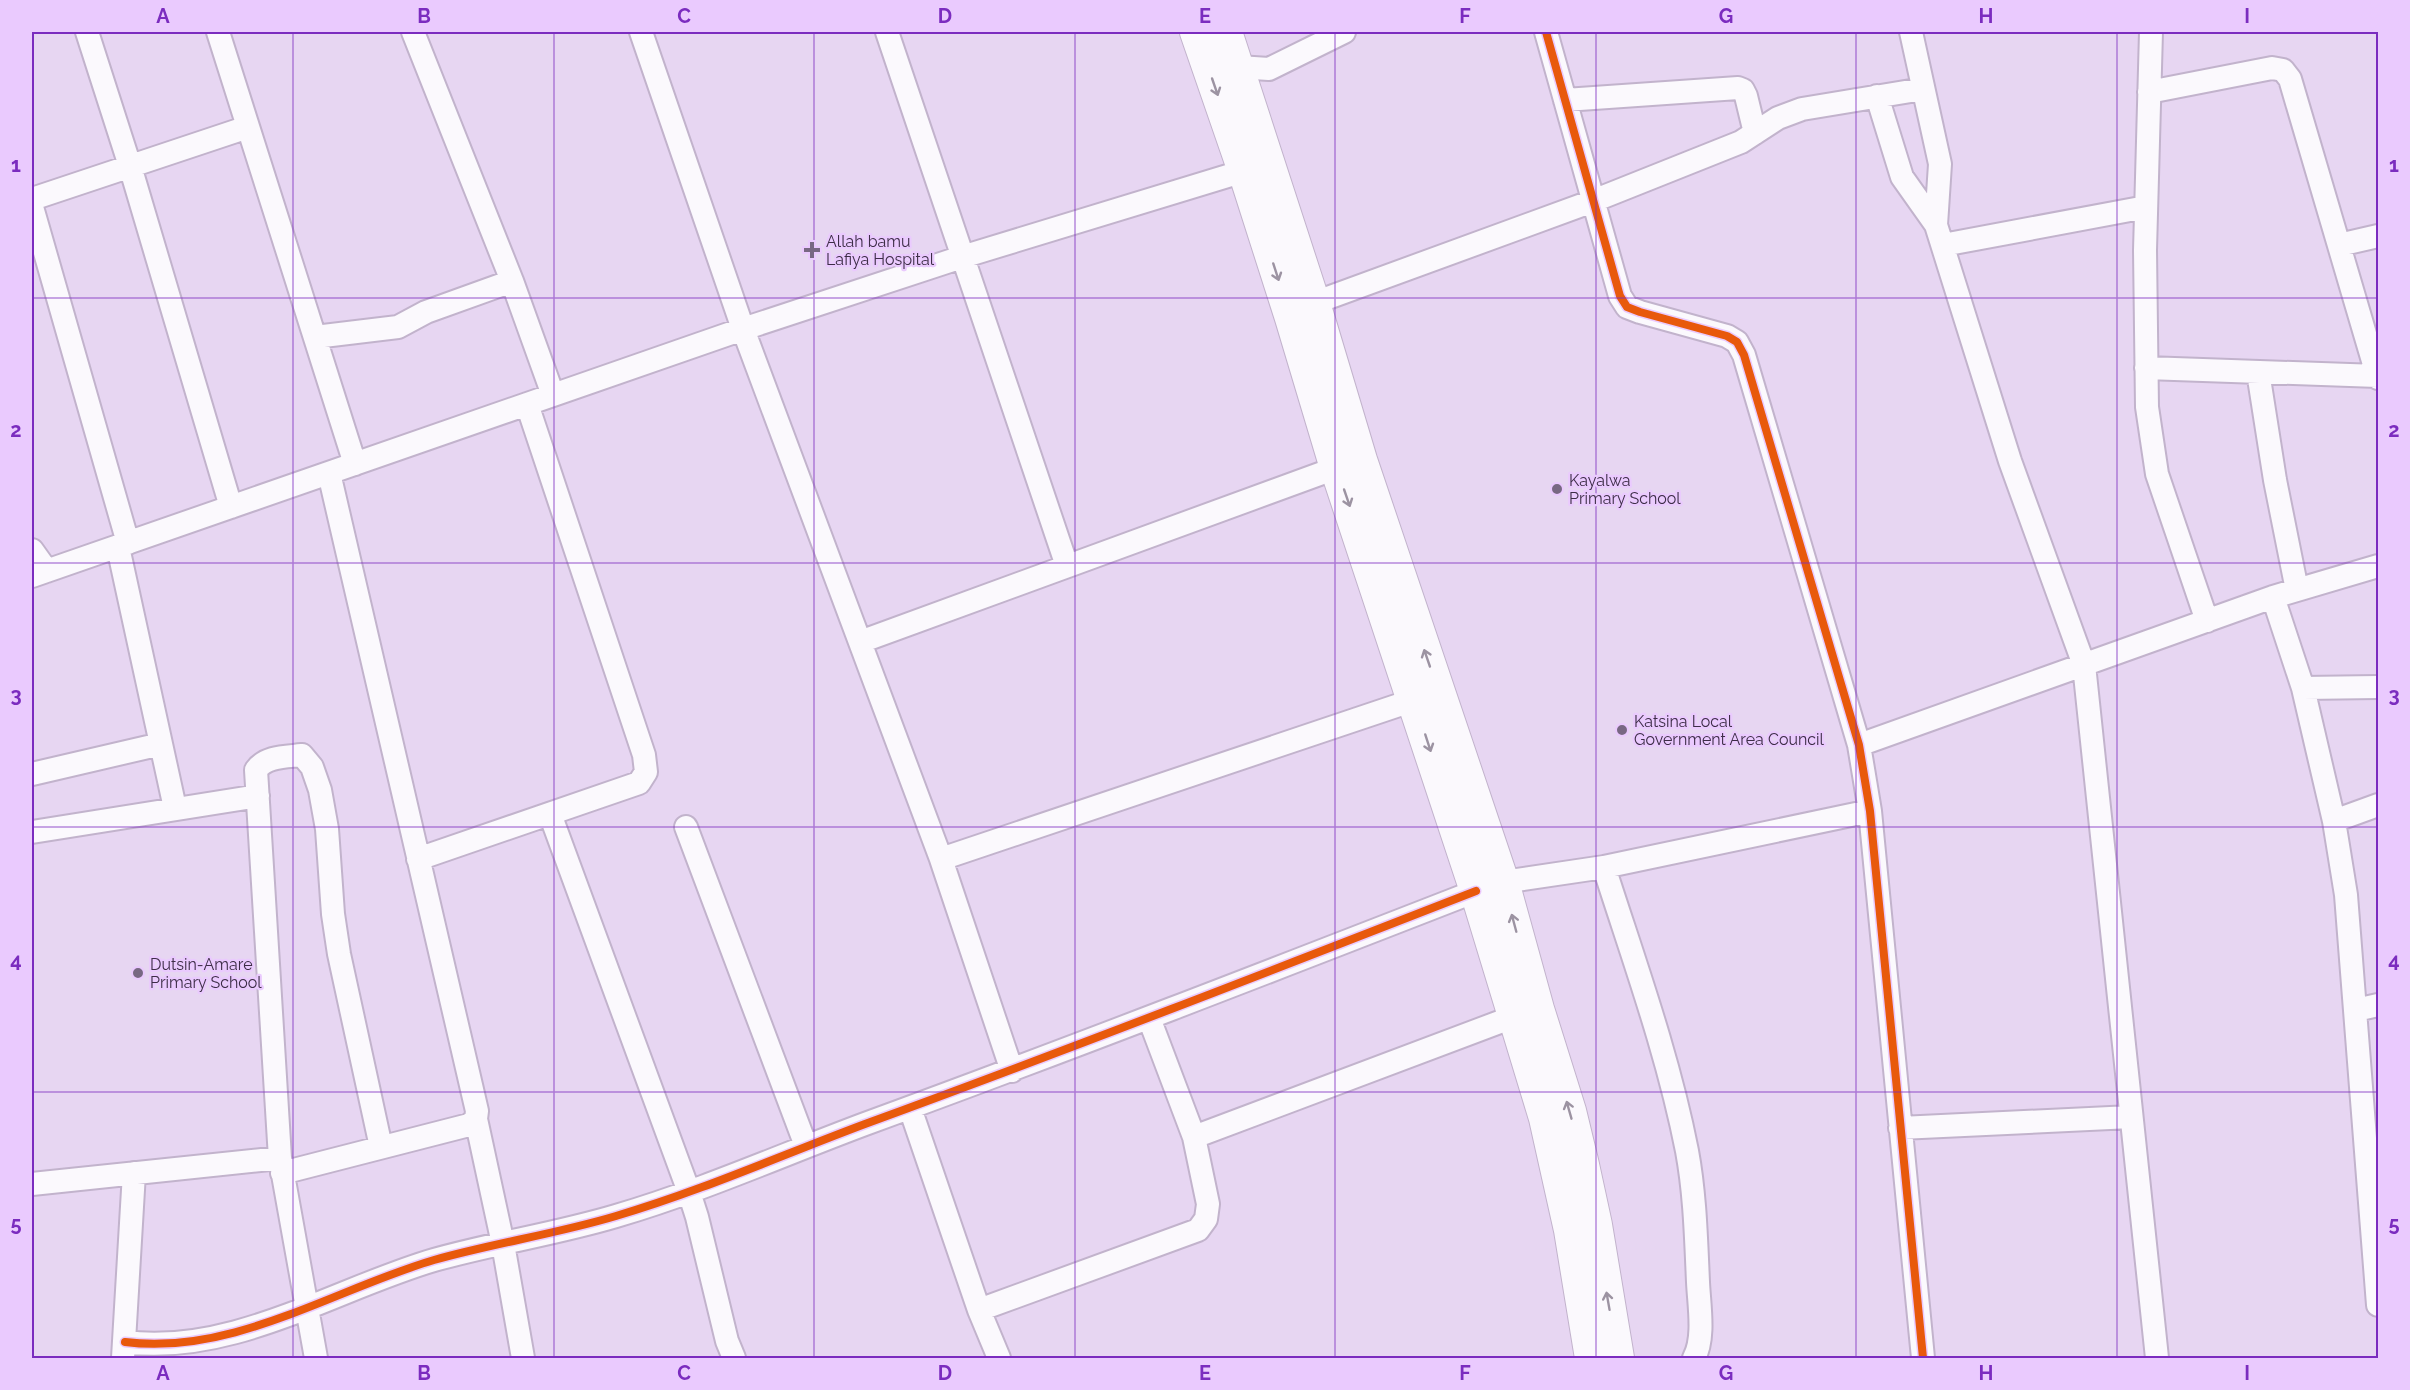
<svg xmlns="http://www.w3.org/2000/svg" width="2410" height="1390" viewBox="0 0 2410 1390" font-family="Raleway,sans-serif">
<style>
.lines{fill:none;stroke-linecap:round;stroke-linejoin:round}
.street-casing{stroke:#c2b3cc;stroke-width:26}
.secondary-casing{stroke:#c2b3cc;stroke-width:34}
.street{stroke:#fbf9fd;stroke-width:22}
.secondary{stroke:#fbf9fd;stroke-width:32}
.cycleway-casing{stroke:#eacafe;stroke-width:11}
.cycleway{stroke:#e8590c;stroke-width:8}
.oneway{stroke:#9c93a2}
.grid{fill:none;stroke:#7b2cbf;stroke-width:1.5;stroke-opacity:0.55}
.poi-dot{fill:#786883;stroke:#eacafe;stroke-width:2}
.labels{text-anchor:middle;stroke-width:4.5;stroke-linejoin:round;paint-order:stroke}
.poi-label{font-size:16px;fill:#3d2d47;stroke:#eacafe;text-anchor:start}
.neatline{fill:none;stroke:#7b2cbf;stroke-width:2}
.grid-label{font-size:20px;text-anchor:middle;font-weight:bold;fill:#7b2cbf}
</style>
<rect width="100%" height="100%" fill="#e7d6f2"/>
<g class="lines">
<g class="street-casing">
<path id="street" d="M87,32L130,166L231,507
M218,32L355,464
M413,32L512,281L553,395
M641,32L743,329L941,859L1012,1071
M887,32L1067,566
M1546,32L1620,296L1627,307L1640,312L1727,336L1737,342L1744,355L1859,745L1870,811L1923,1358
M1911,32L1940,164L1936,225
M2151,32L2145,250L2147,407L2157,474L2207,621
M1238,67L1269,69L1344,32
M2149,92L2272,68L2283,70L2290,79L2378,378
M1877,96L1902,177L1936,225L2010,461L2084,665L2157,1358
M1565,100L1738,88L1743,90L1746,96L1755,133
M32,199L248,127
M32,207L128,543
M1943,245L2146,207
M2339,245L2378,236
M1314,303L1593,201L1741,142L1778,118L1802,109L1923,89
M315,337L398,327L426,312L512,281
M2146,368L2378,376
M2258,372L2275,480L2297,590
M329,473L477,1111L476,1119L503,1244L523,1358
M118,547L175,808
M32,550L47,571
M32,576L743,329L962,257L1244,171
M2273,597L2303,688L2334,821L2346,895L2378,1305
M860,642L1336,468
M2303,688L2378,687
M1859,745L2273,597L2378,566
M32,774L161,744
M550,814L689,1192L697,1217L727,1341L734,1358
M2334,821L2378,805
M686,827L806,1146
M32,832L258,796
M418,859L639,783L646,772L644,755L527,404
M941,859L1414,700
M1604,867C1634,961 1668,1054 1687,1151C1695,1194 1696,1238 1698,1282C1699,1305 1705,1338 1694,1358
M1503,882L1604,867L1870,811
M2356,1010L2378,1005
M910,1108L979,1310L999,1358
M1900,1128L2131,1117
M1194,1137L1513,1017
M282,1173L469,1125L476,1119
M32,1184L280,1158
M979,1310L1198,1230L1206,1219L1208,1204L1194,1137L1149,1018
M125,1342C232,1356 335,1289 434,1260C494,1243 556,1234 616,1216C701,1191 782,1155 865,1124C1070,1049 1273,970 1476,891
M123,1358L134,1173
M316,1358L280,1158L256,770C266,756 286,757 302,755L312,767L320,790L327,829L333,914L339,954L381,1147"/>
</g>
<g class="secondary-casing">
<path id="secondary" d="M1196,32L1244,171L1291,318L1336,468L1476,891L1545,1118L1570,1230L1591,1358
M1226,32L1314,303L1361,460L1503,882L1538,1009L1570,1111L1583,1165L1596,1225L1618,1358"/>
</g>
<use href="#street" class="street"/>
<use href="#secondary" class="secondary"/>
<g class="cycleway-casing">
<path id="cycleway" d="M1546,32L1620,296L1627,307L1640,312L1727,336L1737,342L1744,355L1859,745L1870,811L1923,1358
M125,1342C232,1356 335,1289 434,1260C494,1243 556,1234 616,1216C701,1191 782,1155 865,1124C1070,1049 1273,970 1476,891"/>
</g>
<use href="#cycleway" class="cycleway"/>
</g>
<defs><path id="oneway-shaft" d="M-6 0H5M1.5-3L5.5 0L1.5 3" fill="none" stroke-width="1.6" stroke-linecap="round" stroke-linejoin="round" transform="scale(1.5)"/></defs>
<g class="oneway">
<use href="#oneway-shaft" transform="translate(1215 87) rotate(71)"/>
<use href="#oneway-shaft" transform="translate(1276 272) rotate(72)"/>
<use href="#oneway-shaft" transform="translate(1347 498) rotate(71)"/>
<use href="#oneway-shaft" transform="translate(1427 658) rotate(-109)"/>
<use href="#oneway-shaft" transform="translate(1428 743) rotate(72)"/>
<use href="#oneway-shaft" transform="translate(1514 923) rotate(-105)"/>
<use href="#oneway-shaft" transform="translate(1569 1110) rotate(-106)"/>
<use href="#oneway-shaft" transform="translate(1608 1301) rotate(-100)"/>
</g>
<path class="grid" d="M293,32V1358M554,32V1358M814,32V1358M1075,32V1358M1335,32V1358M1596,32V1358M1856,32V1358M2117,32V1358M32,298H2378M32,563H2378M32,827H2378M32,1092H2378"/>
<g class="poi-dot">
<path d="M809 241h6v6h6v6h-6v6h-6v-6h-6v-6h6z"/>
<circle cx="1557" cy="489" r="6"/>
<circle cx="1622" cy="730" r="6"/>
<circle cx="138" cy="973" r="6"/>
</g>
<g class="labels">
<g class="poi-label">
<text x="826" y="247">Allah bamu<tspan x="826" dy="18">Lafiya Hospital</tspan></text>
<text x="1569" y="486">Kayalwa<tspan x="1569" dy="18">Primary School</tspan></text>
<text x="1634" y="727">Katsina Local<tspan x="1634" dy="18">Government Area Council</tspan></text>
<text x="150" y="970">Dutsin-Amare<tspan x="150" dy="18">Primary School</tspan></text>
</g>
</g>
<rect width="2410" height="1390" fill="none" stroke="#eacafe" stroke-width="66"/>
<rect x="33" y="33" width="2344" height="1324" class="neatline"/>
<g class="grid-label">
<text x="163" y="23">A</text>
<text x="424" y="23">B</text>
<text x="684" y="23">C</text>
<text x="945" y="23">D</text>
<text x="1205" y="23">E</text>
<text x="1465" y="23">F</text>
<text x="1726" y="23">G</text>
<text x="1986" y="23">H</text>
<text x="2247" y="23">I</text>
<text x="16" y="172">1</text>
<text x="2394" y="172">1</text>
<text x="16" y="437">2</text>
<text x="2394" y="437">2</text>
<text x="16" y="702">3</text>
<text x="2394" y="702">3</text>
<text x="16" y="967">4</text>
<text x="2394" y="967">4</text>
<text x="16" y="1231">5</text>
<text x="2394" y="1231">5</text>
<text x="163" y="1380">A</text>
<text x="424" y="1380">B</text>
<text x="684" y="1380">C</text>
<text x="945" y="1380">D</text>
<text x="1205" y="1380">E</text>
<text x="1465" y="1380">F</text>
<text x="1726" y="1380">G</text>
<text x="1986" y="1380">H</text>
<text x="2247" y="1380">I</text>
</g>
</svg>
